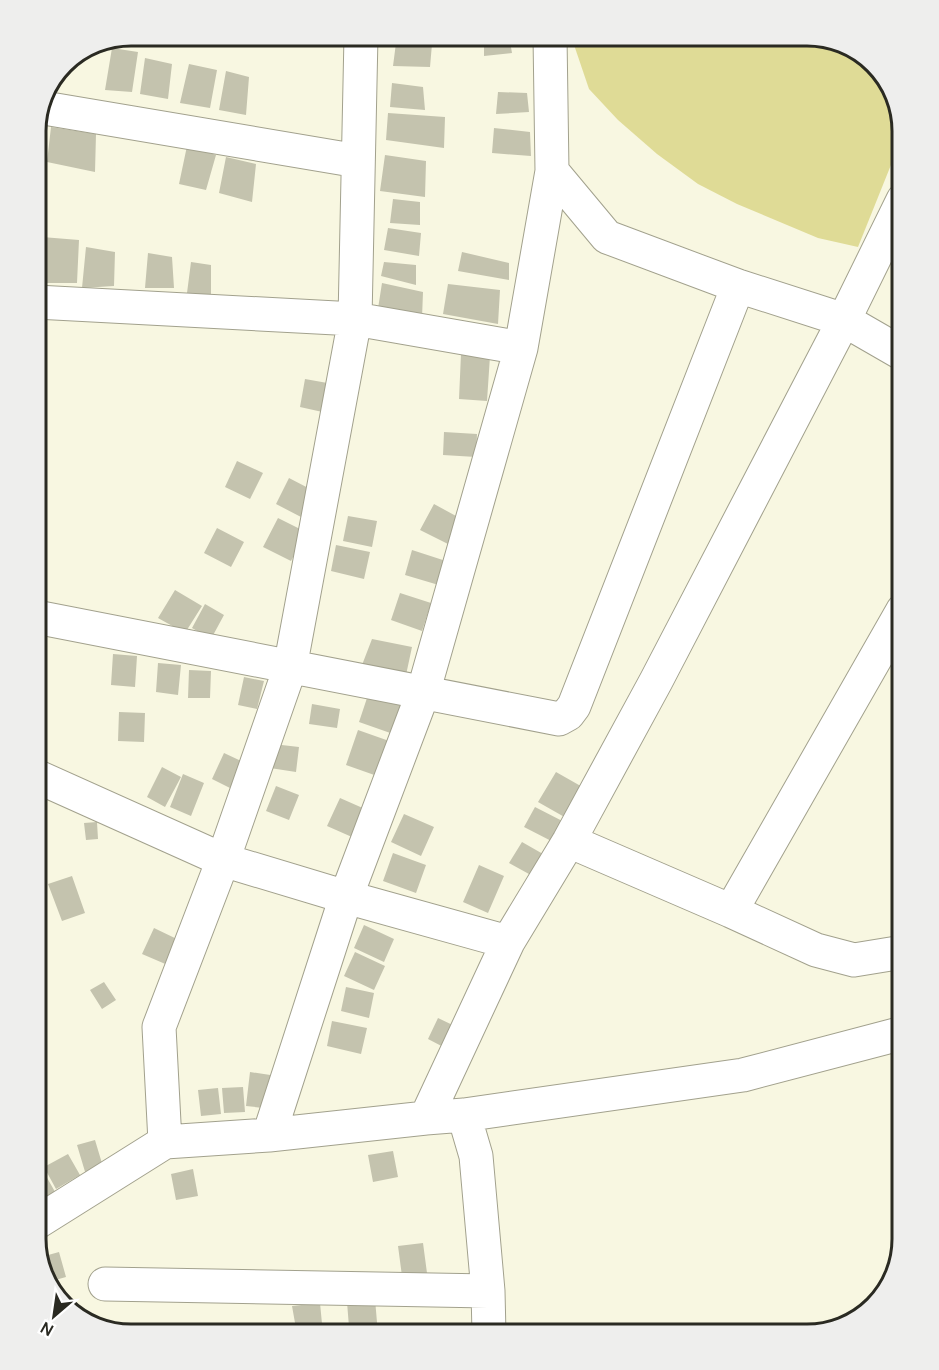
<svg xmlns="http://www.w3.org/2000/svg" width="939" height="1370" viewBox="0 0 939 1370" font-family="Manrope,sans-serif">
<style>
.green{fill:#dfdb96}
.building{fill:#c4c3ae}
.lines{fill:none;stroke-linecap:round;stroke-linejoin:round}
.minor-casing{stroke:#a2a18d;stroke-width:35}
.minor{stroke:#fff;stroke-width:33}
.rim{fill:none;stroke:#2a2a22;stroke-width:3}
</style>
<rect width="100%" height="100%" fill="#f8f7e1"/>
<path class="green" d="M571,36H814L856,49L890,84L903,131V135L858,247L818,238L737,204L698,184L657,154L618,120L589,89Z"/>
<path class="building" d="M509,36L512,53L484,56V37Z
M396,43L432,44L430,67L393,66Z
M112,48L138,52L132,92L105,90Z
M145,58L172,64L168,99L140,94Z
M189,64L217,70L210,108L180,103Z
M226,71L249,77L246,115L219,110Z
M392,83L423,87L425,110L390,107Z
M498,92L527,93L529,112L496,114Z
M388,113L445,117L444,148L386,140Z
M51,127L96,134L95,172L47,162Z
M494,128L530,132L531,156L492,153Z
M187,146L216,155L206,190L179,184Z
M385,155L426,161L425,197L380,191Z
M226,157L256,164L252,202L219,193Z
M393,199L420,202V225L390,223Z
M388,228L421,233L419,256L384,250Z
M42,237L79,240L77,283H37Z
M86,247L115,252L114,286L82,288Z
M462,252L509,263V280L458,271Z
M148,253L172,257L174,288H145Z
M191,262L211,265V296L187,293Z
M384,262L416,265V285L381,276Z
M382,283L423,292L422,318L377,315Z
M448,284L500,290L498,324L443,314Z
M461,354L490,356L487,401L459,399Z
M305,379L333,384L327,413L300,407Z
M444,432L477,434L476,457L443,455Z
M237,461L263,473L250,499L225,487Z
M289,478L314,491L301,517L276,504Z
M434,504L467,522L454,547L420,530Z
M348,516L377,521L372,547L343,541Z
M278,518L306,532L291,561L263,547Z
M217,528L244,542L231,567L204,553Z
M336,545L370,552L364,579L331,571Z
M412,550L449,562L442,586L405,575Z
M175,590L202,606L185,633L158,618Z
M400,593L431,603L422,631L391,620Z
M205,604L224,615L211,639L192,628Z
M372,639L412,647L406,675L362,665Z
M113,654L137,656L135,687L111,685Z
M158,663L181,665L178,695L156,692Z
M189,670L211,671L210,698H188Z
M244,677L264,681L257,709L238,705Z
M368,695L405,707L396,735L359,722Z
M312,704L340,709L337,728L309,724Z
M119,712L145,713L144,742L118,741Z
M358,730L392,742L380,777L346,765Z
M273,744L299,747L296,772L270,768Z
M224,753L254,767L242,794L212,779Z
M162,767L181,777L165,807L147,797Z
M556,772L593,793L575,823L538,802Z
M183,774L204,783L191,816L170,807Z
M276,786L299,795L289,820L266,811Z
M340,798L374,813L361,841L327,826Z
M535,807L574,827L563,847L524,827Z
M404,814L434,827L421,856L391,842Z
M97,822L98,839L86,840L84,823Z
M522,842L550,858L538,879L509,863Z
M393,853L426,865L416,893L383,881Z
M479,865L504,876L488,913L463,902Z
M72,876L85,913L62,921L48,884Z
M364,925L394,939L384,962L354,948Z
M154,928L181,941L170,966L142,954Z
M355,952L385,966L374,990L344,976Z
M104,982L116,1000L102,1009L90,990Z
M346,987L374,993L369,1018L341,1011Z
M438,1018L463,1030L453,1052L428,1039Z
M332,1021L367,1028L361,1054L327,1046Z
M250,1072L277,1076L273,1109L246,1106Z
M243,1087L245,1112L224,1113L222,1088Z
M218,1088L221,1114L201,1116L198,1090Z
M95,1140L104,1170L86,1175L77,1145Z
M393,1151L398,1177L373,1182L368,1155Z
M68,1154L80,1175L56,1189L44,1167Z
M42,1169L58,1197L36,1208V1172Z
M193,1169L198,1196L176,1200L171,1174Z
M423,1243L427,1273L402,1276L398,1246Z
M59,1252L66,1277L48,1282L41,1257Z
M375,1299L378,1334H362L361,1326L349,1327L347,1302Z
M320,1303L323,1334H297L292,1306Z"/>
<g class="lines">
<g class="minor-casing">
<path id="minor" d="M44,108L358,161
M552,171L607,237L738,286L844,320L903,354
M36,302L355,319L521,348
M36,617L559,719L568,714L574,706L738,286
M36,776L223,860L346,897L508,942L426,1118
M569,841L731,911L816,950L854,960L903,952
M731,911L903,610
M508,942L569,841L656,681L844,320L903,200
M464,1115L476,1156L488,1291L489,1334
M269,1135L346,897L423,693L521,348L552,171L550,36
M165,1142L269,1135L426,1118L464,1115L743,1075L903,1033
M36,1223L165,1142L159,1027L223,860L290,668L355,319L361,36
M105,1284L488,1291"/>
</g>
<use href="#minor" class="minor"/>
</g>
<path d="M0 0H939V1370H0ZM131 46H807A85 85 0 0 1 892 131V1239A85 85 0 0 1 807 1324H131A85 85 0 0 1 46 1239V131A85 85 0 0 1 131 46Z" fill="#eeeeed" fill-rule="evenodd"/>
<path class="rim" d="M131 46H807A85 85 0 0 1 892 131V1239A85 85 0 0 1 807 1324H131A85 85 0 0 1 46 1239V131A85 85 0 0 1 131 46Z"/>
<g transform="translate(54 1316) rotate(209)" stroke="#ffffff" stroke-width="4.5" paint-order="stroke">
<path d="M0-4.5L10 22L0 15L-10 22Z" fill="#2a2a22"/>
<text y="-9" font-size="16" font-weight="bold" text-anchor="middle" fill="#2a2a22">N</text>
</g>
</svg>
